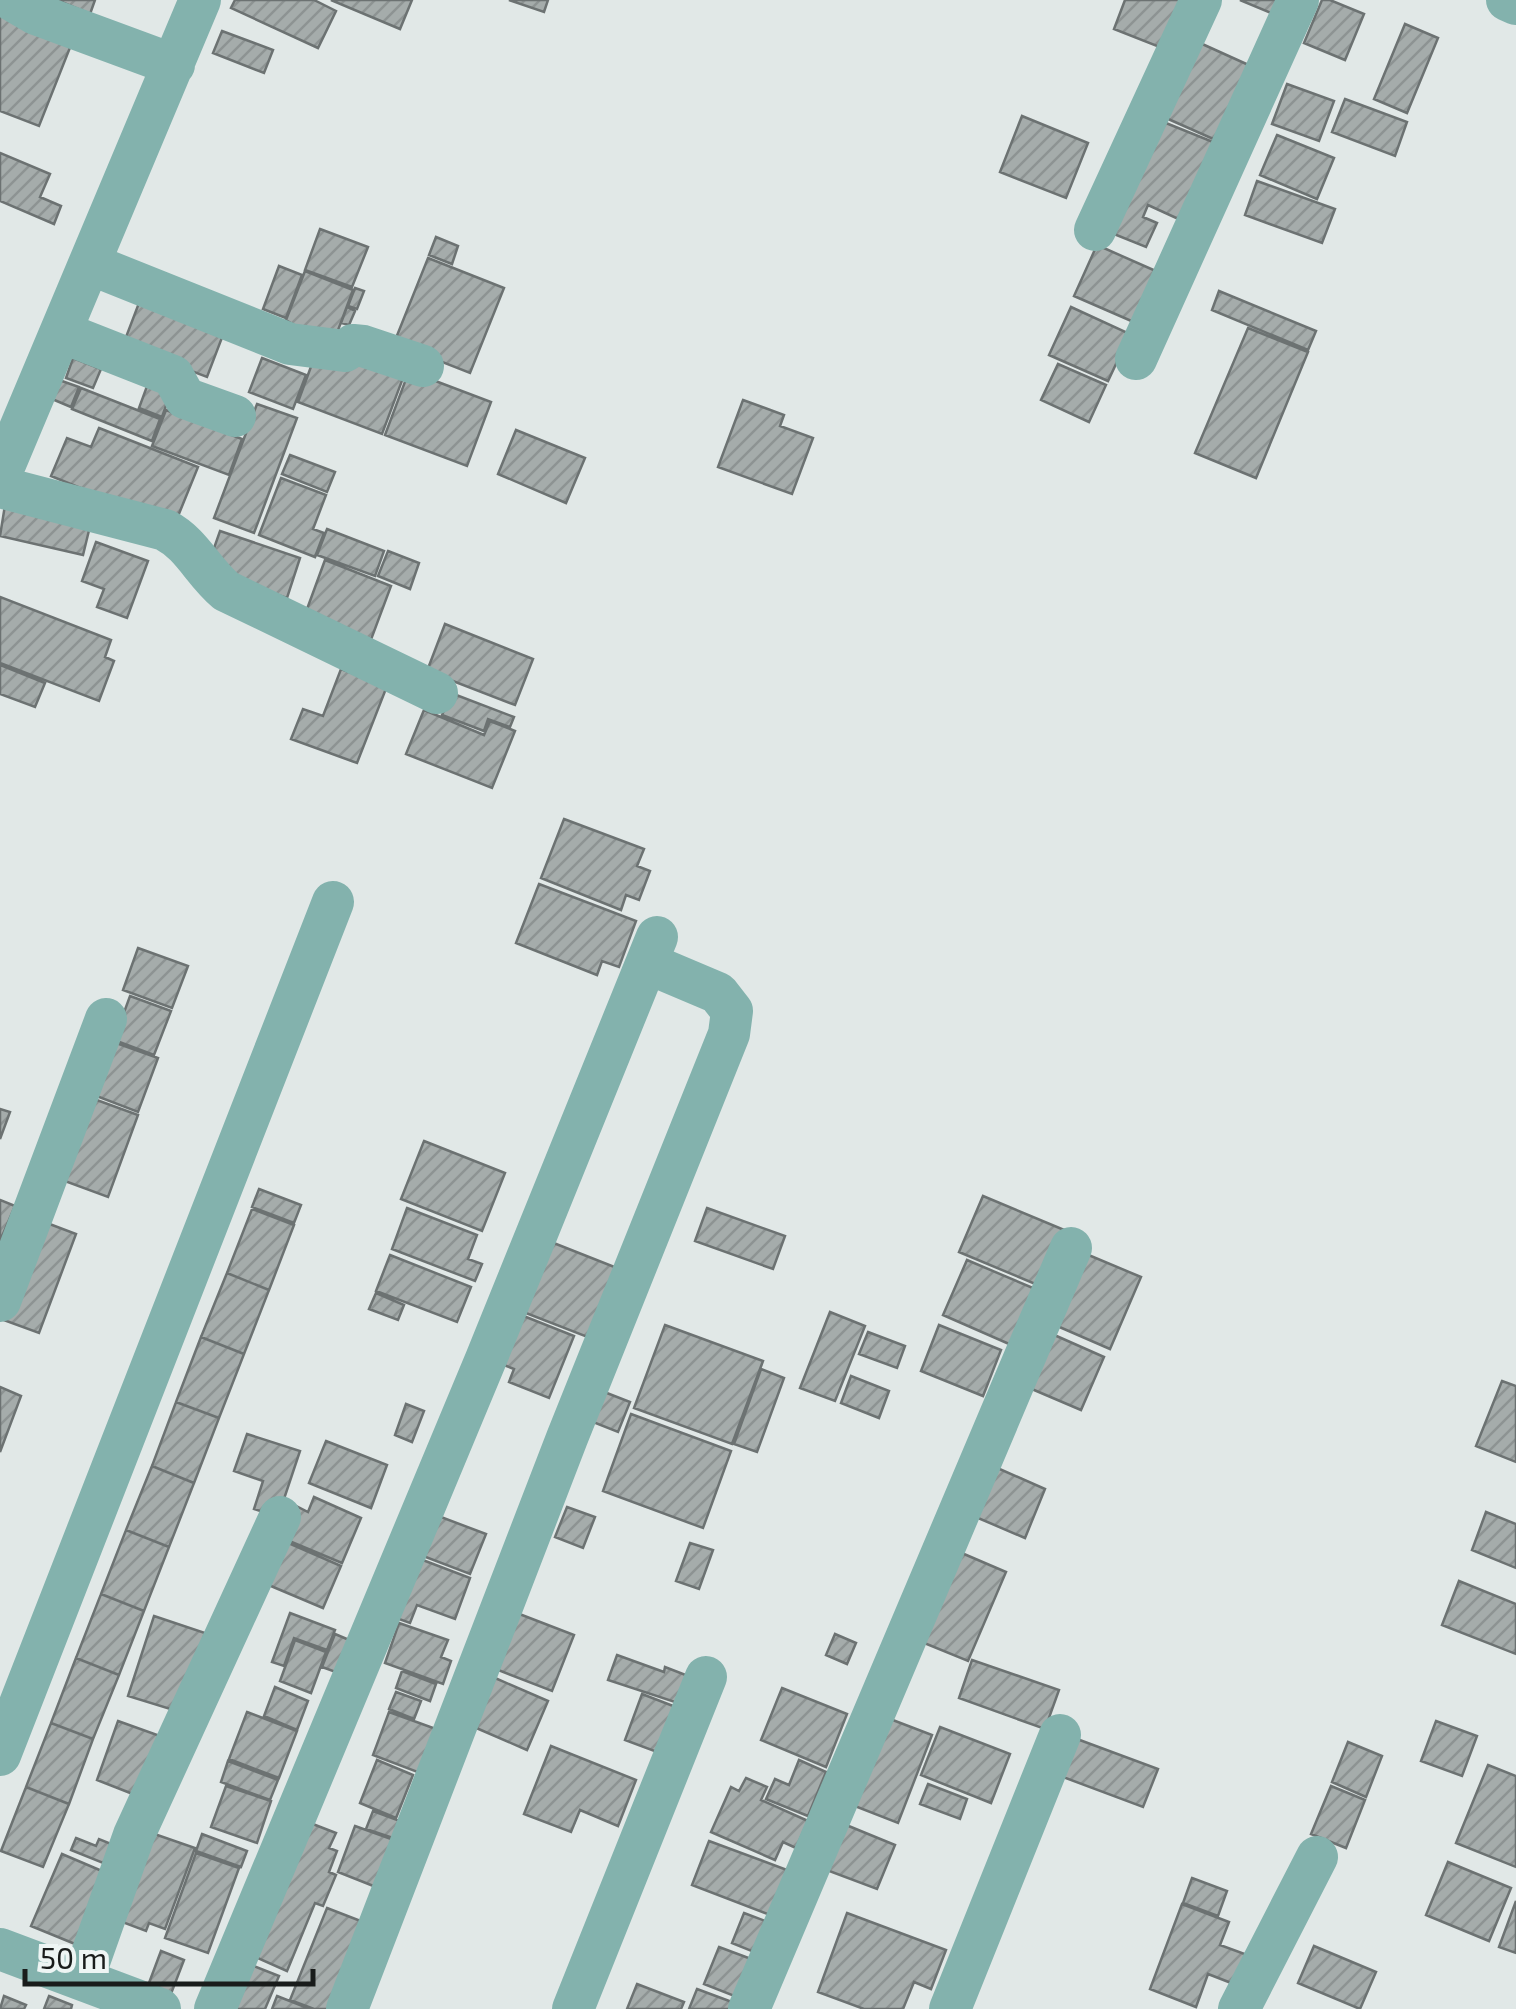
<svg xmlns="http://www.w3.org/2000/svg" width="1516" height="2009" viewBox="0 0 1516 2009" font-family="'Exo 2',sans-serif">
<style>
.building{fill:url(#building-hatch);stroke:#6c7272;stroke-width:2.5}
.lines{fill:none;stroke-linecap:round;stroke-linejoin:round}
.minor{stroke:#83b2ad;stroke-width:42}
</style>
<defs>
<pattern id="building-hatch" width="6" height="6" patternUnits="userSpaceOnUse" patternTransform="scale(2.5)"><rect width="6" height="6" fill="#a5acab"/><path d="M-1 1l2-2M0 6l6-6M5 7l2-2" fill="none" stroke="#8d9393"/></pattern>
</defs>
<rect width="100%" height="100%" fill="#e1e8e7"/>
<path class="building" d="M57,0H95L90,14Z
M235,0H314L336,11L318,48L231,8Z
M331,0H412L400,29Z
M509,0H548L544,12Z
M1125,0H1187L1167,50L1114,29Z
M1240,0H1285L1278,16Z
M1322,0H1330L1364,14L1345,60L1304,43Z
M0,11L73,40L39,126L0,111Z
M1405,24L1438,38L1407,113L1374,99Z
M222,31L273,50L264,73L213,53Z
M1200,43L1253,67L1220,142L1166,118Z
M1287,84L1334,101L1319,141L1272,124Z
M1345,99L1407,122L1395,156L1332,132Z
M1022,116L1088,143L1066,198L1000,172Z
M1156,119L1218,144L1185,222L1148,205L1143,217L1157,223L1146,247L1109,232Z
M1277,135L1334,158L1317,199L1260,175Z
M0,153L50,174L40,197L61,206L54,224L0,201Z
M1257,181L1335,209L1322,243L1245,215Z
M320,229L368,247L352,287L305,270Z
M436,237L458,246L452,264L429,255Z
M1097,245L1158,272L1136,323L1074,296Z
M428,258L504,288L470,373L394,343Z
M279,266L302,275L286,318L263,309Z
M305,271L353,290L331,349L286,320Z
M355,288L364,291L357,309L348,306Z
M1219,291L1316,331L1308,350L1212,310Z
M142,295L226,327L207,377L123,345Z
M347,307L355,311L349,325L341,323Z
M1071,307L1130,334L1108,381L1049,355Z
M1248,328L1308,352L1256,478L1195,453Z
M316,353L406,370L382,434L298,402Z
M73,358L101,369L93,388L66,378Z
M262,358L306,375L293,409L249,392Z
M1058,364L1106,385L1089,422L1041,400Z
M409,371L491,402L467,466L385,435Z
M150,378L173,386L162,417L139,408Z
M59,380L79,387L71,407L52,399Z
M81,388L160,419L152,441L72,409Z
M743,400L784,415L780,426L813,438L792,494L718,467Z
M257,404L297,418L254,533L214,518Z
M166,410L242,439L229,475L152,446Z
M99,428L198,467L174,526L51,476L67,438L91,447Z
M516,430L585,458L566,503L498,474Z
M290,455L335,472L327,492L282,474Z
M281,478L326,495L313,529L324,533L315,557L259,535Z
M6,499L92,518L83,555L0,536Z
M327,529L384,551L375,576L317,555Z
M220,531L300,558L287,598L206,571Z
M96,542L148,561L127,618L97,607L104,589L82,581Z
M388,551L419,563L410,589L378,576Z
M325,560L391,586L369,645L303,620Z
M0,597L111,640L105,657L114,661L99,701L0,663Z
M445,624L533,659L515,705L427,671Z
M0,665L45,683L35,707L0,694Z
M341,669L387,686L357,763L291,739L303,709L323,716Z
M451,693L514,717L510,727L488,719L484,731L442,715Z
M424,710L484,735L490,721L515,731L492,788L406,754Z
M564,819L644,849L637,866L650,871L639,900L626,895L621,910L541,878Z
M539,884L636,921L619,967L602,961L597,975L516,943Z
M138,948L188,966L172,1008L123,990Z
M130,996L171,1011L154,1055L114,1040Z
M105,1039L158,1058L138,1112L86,1092Z
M83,1095L138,1115L108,1197L54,1177Z
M0,1109L10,1112L0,1139Z
M424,1141L505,1173L482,1231L401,1199Z
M259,1189L301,1205L294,1223L252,1207Z
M983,1196L1069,1232L1045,1288L959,1252Z
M0,1200L15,1206L0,1241Z
M407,1208L477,1235L468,1259L482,1264L475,1281L392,1249Z
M707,1208L785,1236L773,1269L695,1241Z
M252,1209L294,1225L269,1290L227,1273Z
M39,1220L76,1234L39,1333L1,1319Z
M541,1238L617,1268L590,1338L513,1308Z
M1079,1251L1141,1277L1110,1349L1048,1322Z
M390,1255L471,1287L457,1322L376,1291Z
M967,1260L1040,1291L1016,1347L943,1315Z
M227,1273L269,1290L244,1354L201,1337Z
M376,1293L404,1305L398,1320L369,1309Z
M511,1311L574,1336L549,1398L509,1382L514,1369L491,1360Z
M830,1312L865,1326L835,1401L800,1388Z
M665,1325L763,1361L732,1444L634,1408Z
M939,1325L1001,1350L983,1396L921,1371Z
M1043,1330L1104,1357L1081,1410L1020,1384Z
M868,1332L905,1346L897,1368L859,1354Z
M201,1337L244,1354L219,1418L176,1402Z
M761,1369L784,1378L757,1452L734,1444Z
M851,1376L889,1391L879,1418L841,1403Z
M1502,1381L1516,1386V1462L1476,1446Z
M0,1387L21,1396L0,1452Z
M594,1388L630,1402L618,1432L583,1418Z
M176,1402L219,1418L194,1483L152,1466Z
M406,1404L424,1411L412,1442L395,1435Z
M631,1414L731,1451L703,1528L603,1491Z
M247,1434L300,1451L278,1517L254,1509L263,1481L234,1471Z
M326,1441L387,1465L371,1508L309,1483Z
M986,1463L1045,1489L1025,1538L964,1512Z
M152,1466L194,1483L169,1547L126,1530Z
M314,1497L361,1518L342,1563L282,1538L296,1506L308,1512Z
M567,1507L595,1517L583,1548L555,1537Z
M425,1511L486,1534L470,1574L410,1551Z
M1486,1512L1516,1524V1568L1472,1550Z
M126,1530L169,1547L144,1611L101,1594Z
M277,1538L341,1566L323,1608L259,1581Z
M690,1543L713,1550L699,1589L676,1581Z
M950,1548L1006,1572L968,1661L912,1638Z
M407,1554L470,1578L455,1619L417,1605L410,1623L385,1614Z
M1459,1581L1516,1604V1654L1442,1625Z
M101,1594L144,1611L119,1675L76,1658Z
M509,1610L574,1635L552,1691L488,1666Z
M290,1613L335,1630L327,1650L294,1638L284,1666L272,1662Z
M154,1616L205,1633L180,1712L128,1696Z
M399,1623L448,1640L441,1657L451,1661L443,1684L385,1663Z
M335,1634L354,1642L341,1674L322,1667Z
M835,1634L856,1643L847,1664L826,1655Z
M295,1640L326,1652L311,1693L280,1681Z
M617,1655L664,1672L665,1667L696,1679L687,1706L608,1680Z
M76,1658L119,1675L93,1739L51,1723Z
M972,1660L1059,1690L1045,1729L959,1698Z
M402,1671L436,1684L430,1701L396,1688Z
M495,1678L548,1701L527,1750L474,1727Z
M275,1687L308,1701L297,1730L264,1716Z
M782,1688L847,1714L826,1767L761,1740Z
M396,1692L421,1701L414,1719L389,1709Z
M642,1694L681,1709L665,1755L625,1740Z
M247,1712L297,1731L279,1778L229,1759Z
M389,1712L436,1729L420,1773L373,1755Z
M877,1714L932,1735L898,1823L842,1801Z
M118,1721L160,1736L138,1796L97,1780Z
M1436,1721L1477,1736L1462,1776L1421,1761Z
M51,1723L93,1739L69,1804L26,1787Z
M940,1727L1010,1754L991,1803L921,1775Z
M1077,1739L1158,1769L1143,1807L1063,1777Z
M1348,1742L1382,1756L1366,1797L1332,1782Z
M551,1746L636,1780L618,1826L580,1810L571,1832L524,1814Z
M377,1760L413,1775L396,1818L360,1803Z
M799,1760L826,1772L808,1816L766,1799L775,1779L789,1785Z
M228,1761L278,1780L270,1800L221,1782Z
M1488,1765L1516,1776V1867L1456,1843Z
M746,1778L767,1787L761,1800L808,1821L796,1848L783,1842L775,1860L711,1832L731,1787L739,1791Z
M928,1784L967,1799L960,1819L920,1804Z
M226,1786L271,1801L257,1843L211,1827Z
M1331,1786L1365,1800L1346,1848L1311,1834Z
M26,1787L69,1804L43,1867L1,1851Z
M373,1811L400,1821L393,1838L366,1829Z
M834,1820L895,1845L877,1889L816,1866Z
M305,1821L336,1833L329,1848L337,1851L329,1872L336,1875L323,1906L315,1903L287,1971L251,1955Z
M355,1826L394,1840L376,1887L338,1872Z
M140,1829L195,1848L165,1929L149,1923L146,1931L117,1920Z
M202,1834L247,1851L241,1867L196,1851Z
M76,1838L96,1846L99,1839L121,1848L113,1867L71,1850Z
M709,1841L787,1870L770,1915L692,1885Z
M196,1853L239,1868L208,1953L165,1938Z
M62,1854L109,1874L80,1946L31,1926Z
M1448,1862L1511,1888L1489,1941L1426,1915Z
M1192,1878L1227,1891L1218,1916L1183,1903Z
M1516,1901V1953L1499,1947Z
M1182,1904L1229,1922L1220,1945L1250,1956L1239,1986L1208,1974L1196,2007L1150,1989Z
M327,1908L371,1925L337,2009H314L290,2000Z
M744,1913L776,1925L764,1956L732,1943Z
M847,1913L946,1950L931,1989L914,1982L903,2009H864L818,1992Z
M1314,1946L1376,1972L1360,2009L1298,1983Z
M719,1947L762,1963L747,2001L704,1984Z
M161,1951L184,1960L169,1999L146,1991Z
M246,1963L279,1976L265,2009H227Z
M637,1984L684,2002L681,2009H627Z
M697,1989L740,2005L738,2009H689Z
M4,1996L26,2005L24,2009H0Z
M49,1996L72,2005L71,2009H44Z
M277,1996L310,2009H272Z"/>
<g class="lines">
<path class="minor" d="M12,0L36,14L174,65
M1507,0L1516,4
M1095,230L1201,0
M90,264L290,344L345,351L353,345L363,346L423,366
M61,332L173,376L185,398L235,416
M1136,359L1298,0
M0,476L200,0
M0,487L165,530C192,544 203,572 226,591L437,693
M0,1301L106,1019
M0,1755L333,902
M0,1949L160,2009
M83,1979L134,1835L280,1517
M215,2009L486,1359L657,937
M347,2009L567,1438L729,1034L732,1011L718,993L647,963
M573,2009L706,1677
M749,2009L1071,1248
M950,2009L1060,1735
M1239,2009L1317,1857"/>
</g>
<path d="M25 1969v15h288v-15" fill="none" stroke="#191c1b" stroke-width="5"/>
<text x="40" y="1969" font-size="30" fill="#191c1b" stroke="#eef5f4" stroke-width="8" paint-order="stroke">50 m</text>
</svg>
